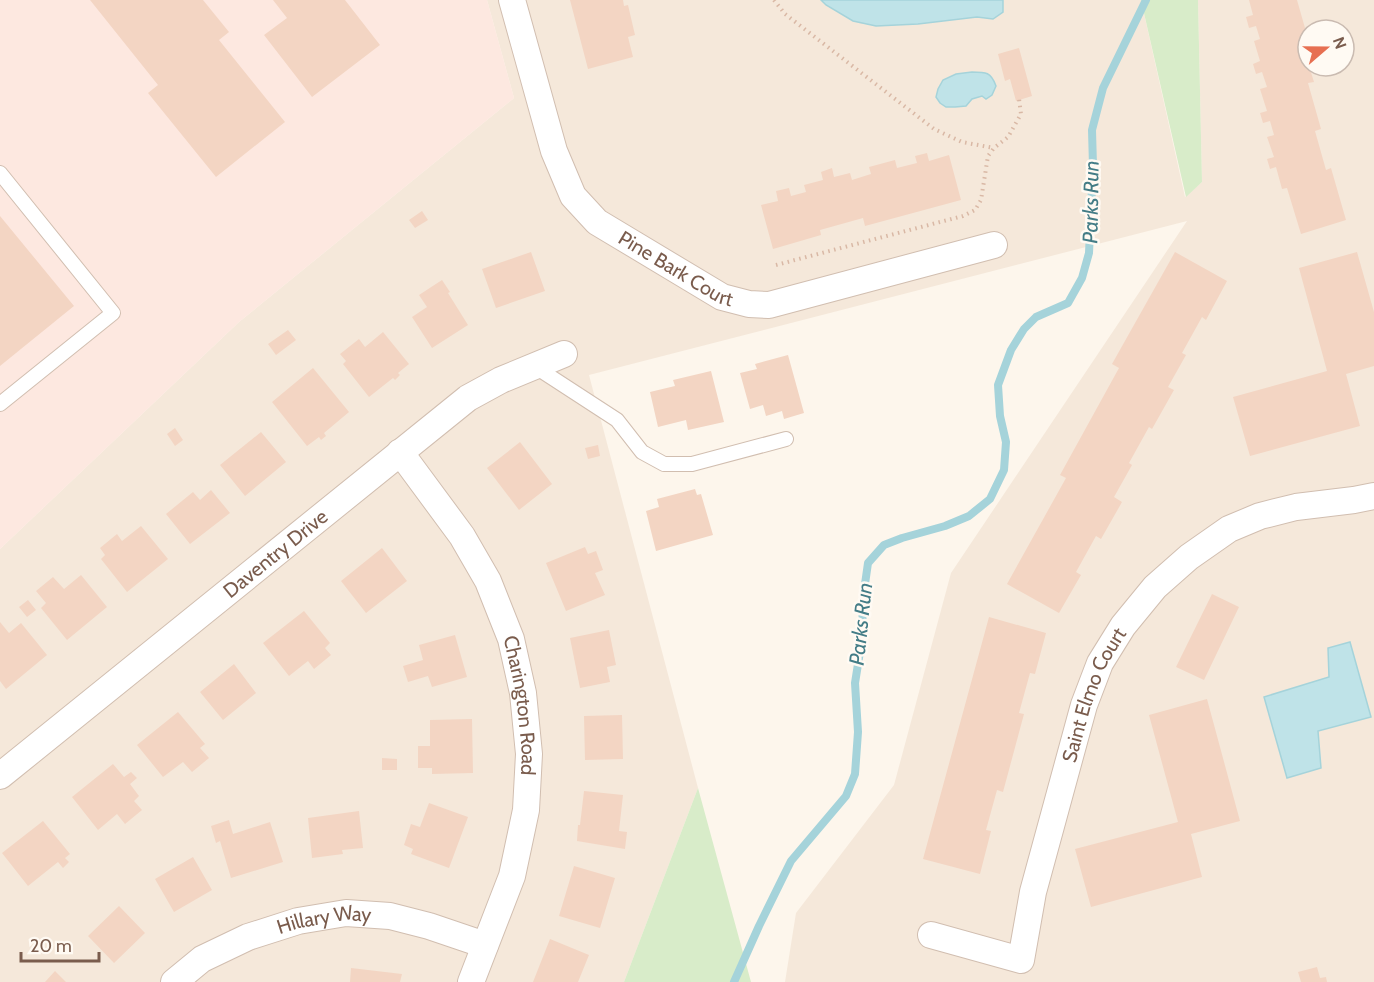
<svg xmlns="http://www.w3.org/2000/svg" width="1374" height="982" viewBox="0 0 1374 982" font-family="Cabin,sans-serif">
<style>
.residential{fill:#f5e8da;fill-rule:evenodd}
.commercial{fill:#fde8e0}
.green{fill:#d8ecc9}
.water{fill:#bfe3e8;stroke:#a5d3da;stroke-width:1.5}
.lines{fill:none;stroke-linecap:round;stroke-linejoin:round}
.stream{stroke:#a5d3da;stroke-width:8}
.building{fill:#f3d5c3}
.lane-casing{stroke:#d1beb0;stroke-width:16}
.street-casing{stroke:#d1beb0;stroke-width:28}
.path{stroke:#d9b8a5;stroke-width:4;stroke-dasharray:1.5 4.5;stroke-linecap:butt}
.lane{stroke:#fff;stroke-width:14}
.street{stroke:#fff;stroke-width:26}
.labels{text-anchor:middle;stroke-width:5;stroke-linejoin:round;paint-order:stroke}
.street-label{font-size:20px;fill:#7a5c4d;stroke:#fffaf3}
.water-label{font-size:21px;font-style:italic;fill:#437c86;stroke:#fffaf3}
</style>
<rect width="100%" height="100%" fill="#fdf6ec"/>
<path class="residential" d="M487,0H1141L1185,197L1202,182L1198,0H1374V982H785L796,913L894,785L951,573L1187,221L589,375L698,788L624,982H0V549L239,322L514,98ZM1308,30H1344V66H1308Z"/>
<path class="commercial" d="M0,0H487L514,98L239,322L0,549Z"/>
<path class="green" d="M1141,0H1198L1202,182L1186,197Z
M698,788L751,982H624Z"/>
<path class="water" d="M821,0H1003V12L993,19L977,17L918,24L876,26L853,21L826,5Z
M972,72C986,72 991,72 996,86L992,95L986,99L982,96L972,99L966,106L955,107H946L940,103L936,97L938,89L943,80L956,74Z
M1350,642L1371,717L1318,731L1321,768L1287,778L1264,697L1329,677L1328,648Z"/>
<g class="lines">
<path class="stream" d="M734,982L759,926L791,861L846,796L855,774L858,732L855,683L862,639L863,598L868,563L884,545L902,538L945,526L969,516L990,499L1004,470L1006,442L1000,416L998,385L1011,350L1024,329L1036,317L1068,303L1082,278L1089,253L1093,166L1092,130L1103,88L1146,0"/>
</g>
<path class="building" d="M90,0H203L229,32L219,40L285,122L216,177L148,93L158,85Z
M273,0H345L380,45L312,97L264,35L287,18Z
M570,0H623L624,6L628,5L635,35L628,37L633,57L588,69Z
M1249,0H1297L1307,35L1300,37L1314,82L1308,83L1321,129L1315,131L1326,170L1331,168L1346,220L1301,234L1287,188L1282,189L1276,167L1270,169L1267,159L1274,157L1267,137L1274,135L1270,121L1263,123L1260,113L1267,111L1260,89L1267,87L1262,72L1256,74L1253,64L1260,61L1254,41L1260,39L1256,26L1249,28L1246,17L1253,15Z
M1019,48L1032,96L1016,101L1010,79L1005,81L998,54Z
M927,153L929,161L949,155L961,200L865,226L863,218L820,230L821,235L773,249L761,205L778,201L776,191L789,188L791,196L806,192L804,185L823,180L821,172L832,168L834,177L850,173L852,180L871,174L869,167L895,160L897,168L917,163L915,156Z
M422,211L428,220L415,228L409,220Z
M0,216L74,306L0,366Z
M531,252L545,291L496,308L482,269Z
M1175,252L1227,281L1206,320L1202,317L1182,353L1186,355L1168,387L1174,390L1152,429L1149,427L1129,463L1132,465L1114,497L1122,502L1101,539L1096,536L1076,572L1081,575L1059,613L1007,584L1066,478L1060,475L1119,368L1112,364Z
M1357,252L1374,312V366L1346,374L1360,426L1250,456L1233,397L1327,371L1299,268Z
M442,280L450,292L448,293L468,325L432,348L412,317L427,307L419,295Z
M288,330L296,340L276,355L268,344Z
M383,332L409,364L398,373L400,375L395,380L393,378L369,397L343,364L346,361L340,354L359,339L365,347Z
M788,355L804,413L784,419L782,411L766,416L763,405L750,409L740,373L757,369L755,364Z
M313,368L349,412L324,433L326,436L321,440L319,437L307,446L272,402Z
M711,371L724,422L688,430L686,420L658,427L650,392L675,386L673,380Z
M175,428L183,440L175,446L167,434Z
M261,432L286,462L245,496L220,465Z
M520,442L552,484L519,510L487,468Z
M598,445L600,456L588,459L585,448Z
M695,489L697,495L701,494L713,535L656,551L646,511L659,507L657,499Z
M211,490L230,513L190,544L166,514L193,492L200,500Z
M141,526L168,559L127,592L101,559L105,555L100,548L117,534L122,541Z
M585,547L588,554L596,551L603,570L595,573L605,595L566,611L546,563Z
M382,548L407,581L366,613L341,581Z
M81,575L107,607L67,640L41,608L46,603L36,591L53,577L64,589Z
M1212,594L1239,607L1204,680L1176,667Z
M28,600L36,610L27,617L19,607Z
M304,611L330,643L325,648L331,655L314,669L308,661L289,676L263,643Z
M989,617L1046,633L1035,674L1030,673L1019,713L1024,714L1003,792L997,790L986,830L991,831L980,874L923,859Z
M0,622L9,633L21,623L47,655L6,689L0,681Z
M609,630L616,665L607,667L610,682L580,688L570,638Z
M455,635L467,677L432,687L428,676L408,682L403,666L423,660L419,645Z
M234,664L256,693L223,720L200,692Z
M1207,699L1240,821L1191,834L1202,877L1091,907L1075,849L1178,822L1149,715Z
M178,712L205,744L200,748L209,758L192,772L183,762L163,777L137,745Z
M622,715L623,759L585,760L584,716Z
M472,719L473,773L432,774V768H418V746H430V720Z
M382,758L397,759V770H382Z
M113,764L124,777L131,772L137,778L130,784L139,796L134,801L142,810L125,824L117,814L98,830L72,797Z
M584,791L623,795L619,831L627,832L625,849L577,841L578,825H580Z
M429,803L468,817L449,868L411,854L413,849L404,845L411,824L420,827Z
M359,811L363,848L342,850L343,854L312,858L308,818Z
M229,820L233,834L270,822L283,862L231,878L220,841L216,843L211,826Z
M43,821L70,854L65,858L69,862L63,868L58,862L28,886L2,853Z
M193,857L212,890L174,912L155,879Z
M574,866L615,878L600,928L559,916Z
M119,906L145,933L114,963L88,936Z
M550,939L589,955L578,982H533Z
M1317,967L1320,978L1326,977L1327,982H1301L1298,972Z
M351,968L402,974L400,982H350Z
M55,971L66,982H45Z"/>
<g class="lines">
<g class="lane-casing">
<path id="lane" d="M0,173L113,313L0,404
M534,366L617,420L642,452L664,464H692L786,439"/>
</g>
<g class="street-casing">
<g id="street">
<path id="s1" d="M512,0L554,151L573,196L597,222L722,297L749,304L769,305L994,245"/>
<path id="s2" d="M400,452L462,536L488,581L511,639L523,693L529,754L526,810L512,876L471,982"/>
<path id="s3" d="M0,776L468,398L501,380L564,354"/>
<path id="s4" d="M931,935L1021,960L1033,892L1084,705L1100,663L1123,626L1155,587L1189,557L1229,529L1260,516L1296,507L1354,500L1374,496"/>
<path id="s5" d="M174,982L202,959L248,937L298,921L346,913L390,916L429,926L485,945"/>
</g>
</g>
<path class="path" d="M774,0L785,14L934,129L962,142L994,148
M776,265L963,216L975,210L981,200L988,156L994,148L1008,137L1021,114L1019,99"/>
<use href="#lane" class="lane"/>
<use href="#street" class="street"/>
</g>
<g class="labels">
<g class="street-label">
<text dy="7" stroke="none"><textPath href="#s1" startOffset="333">Pine Bark Court</textPath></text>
<text dy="7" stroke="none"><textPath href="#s3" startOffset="354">Daventry Drive</textPath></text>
<text dy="7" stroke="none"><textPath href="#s4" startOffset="369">Saint Elmo Court</textPath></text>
<text dy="7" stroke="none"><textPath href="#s2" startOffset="286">Charington Road</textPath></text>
<text dy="7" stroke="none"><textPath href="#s5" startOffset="166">Hillary Way</textPath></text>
</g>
<g class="water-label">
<text transform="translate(1091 202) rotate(-89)" y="7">Parks Run</text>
<text transform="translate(861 624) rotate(-84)" y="7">Parks Run</text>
</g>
</g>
<g transform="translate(1326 48) rotate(70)"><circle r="28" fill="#fffaf3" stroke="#cabbb1" stroke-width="1.5"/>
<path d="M0-4.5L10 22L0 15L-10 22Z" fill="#e76f51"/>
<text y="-9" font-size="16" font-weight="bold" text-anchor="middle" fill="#7a5c4d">N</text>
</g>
<path d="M21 952v9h78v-9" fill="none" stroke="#7a5c4d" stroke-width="3"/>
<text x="30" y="952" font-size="18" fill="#7a5c4d" stroke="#fffaf3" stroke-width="4.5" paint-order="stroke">20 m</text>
</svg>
